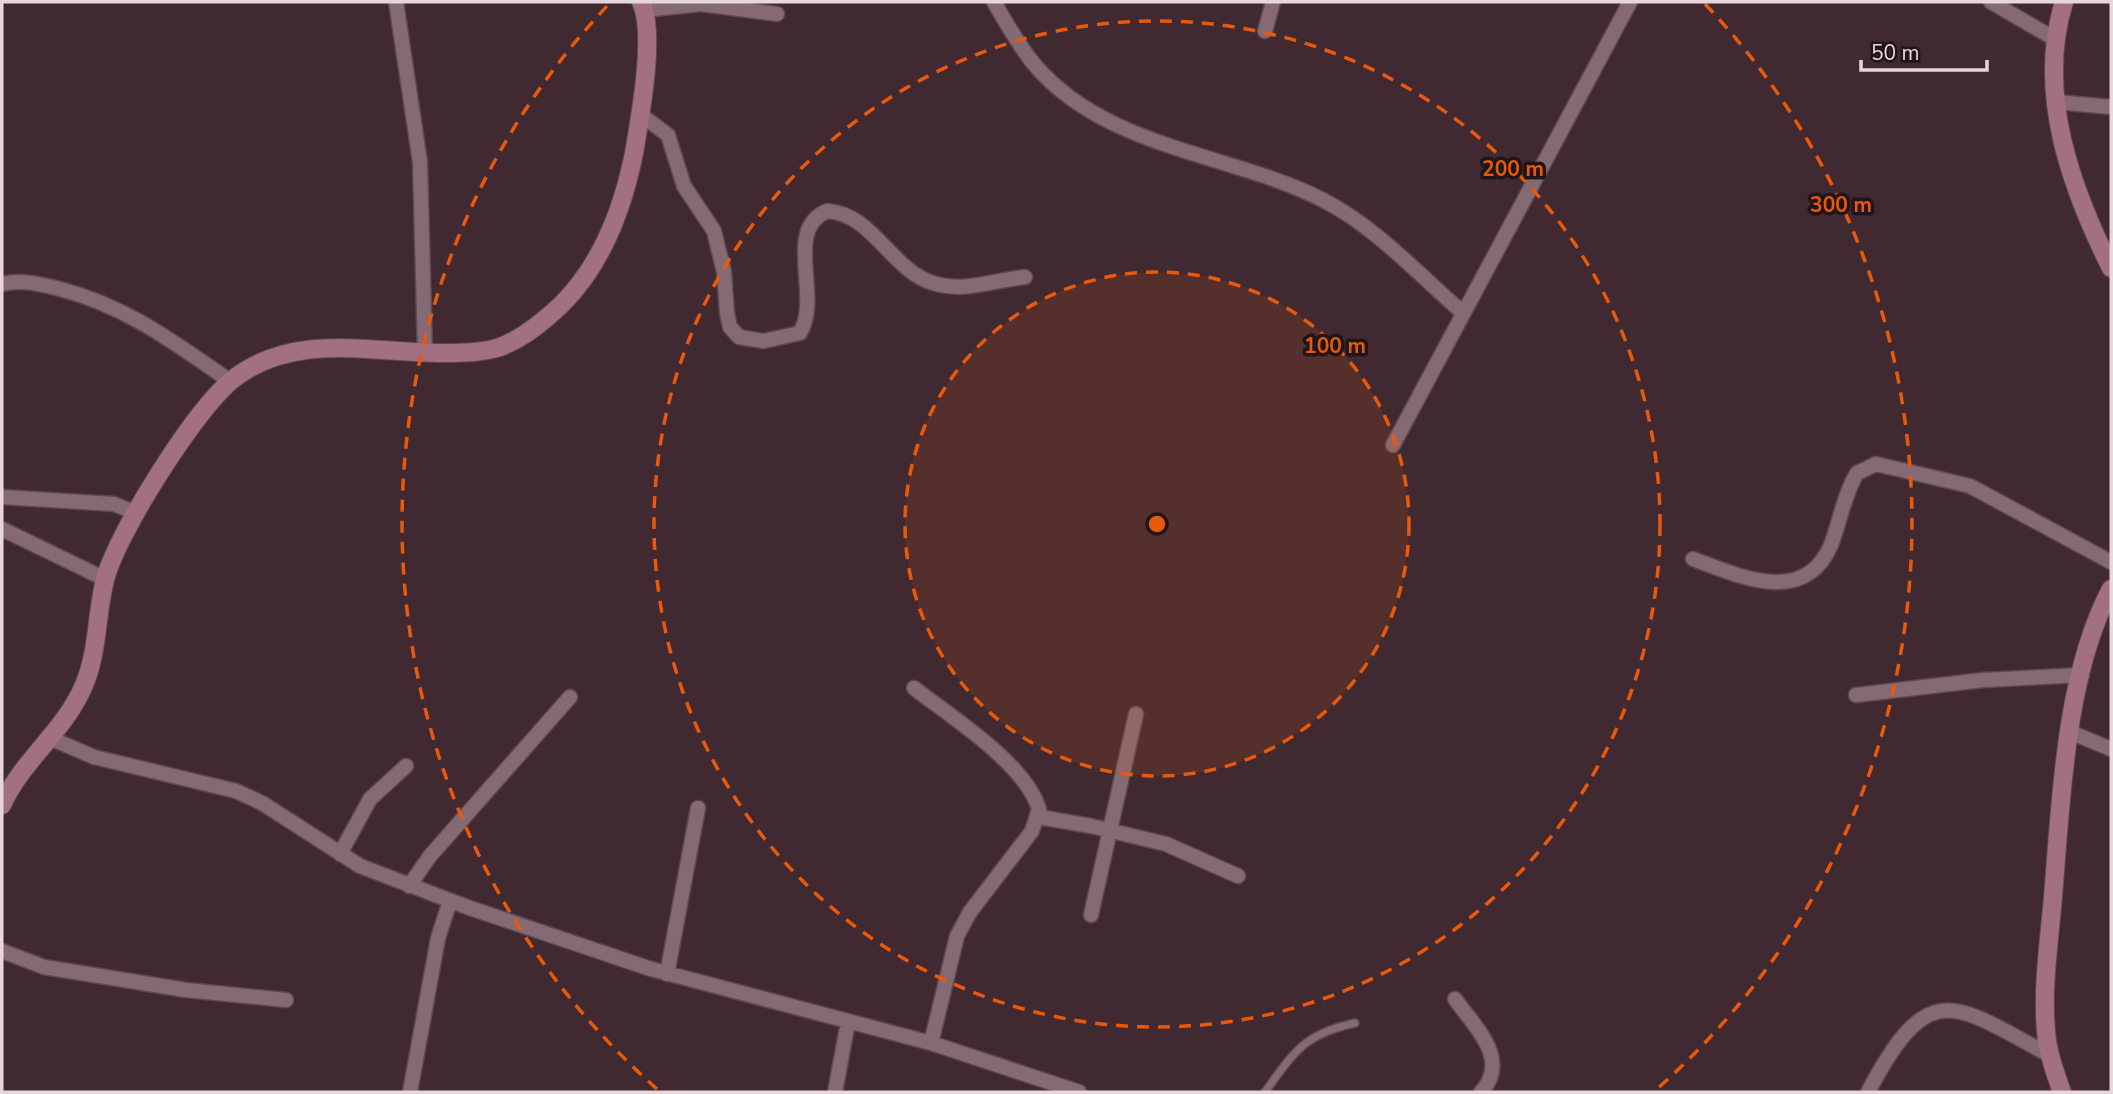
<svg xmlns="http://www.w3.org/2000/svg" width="2113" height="1094" viewBox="0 0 2113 1094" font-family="'Nunito Sans',sans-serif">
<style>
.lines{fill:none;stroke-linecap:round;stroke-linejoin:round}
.lane-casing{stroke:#5c4850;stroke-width:10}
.street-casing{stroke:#5c4850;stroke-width:17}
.secondary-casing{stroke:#5c4850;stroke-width:20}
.lane{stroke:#856a73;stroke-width:7}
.street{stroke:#856a73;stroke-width:14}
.secondary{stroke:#a36f82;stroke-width:18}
.ring{fill:none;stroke:#e8590c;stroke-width:3.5;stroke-dasharray:12 9}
.centre{fill:#e8590c;stroke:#201519;stroke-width:3.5}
.ring-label{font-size:21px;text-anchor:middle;font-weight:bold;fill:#e8590c;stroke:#201519;stroke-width:7;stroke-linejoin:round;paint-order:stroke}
</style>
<rect width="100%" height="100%" fill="#412931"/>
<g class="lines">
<g class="lane-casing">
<path id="lane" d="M1265,1092C1294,1052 1304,1034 1355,1023"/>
</g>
<g class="street-casing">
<path id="street" d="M396,2L420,162L425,353
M994,2C1006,23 1019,46 1034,64C1105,149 1231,153 1323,200C1376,227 1419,275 1463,313
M1991,2L2055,39
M644,10L701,4L777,14
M1265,31L1273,2
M2056,102L2111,107
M640,114L668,135L684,186L714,231L724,272L727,313L730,327L739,337L764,341L800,333C822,296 783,230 827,211C872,213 891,270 933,283C964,293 995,280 1025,277
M2,284C22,279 40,284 60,289C128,307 173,342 230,381
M1393,445L1630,2
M2,497L114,504L136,513
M2,529L105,579
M1693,559C1737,575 1804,608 1831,545C1840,521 1844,495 1857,473L1876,464L1970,486L2111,562
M914,688C951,717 1025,763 1039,809L1032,831L970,912L957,936L931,1043
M1856,695L1983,680L2082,675
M2070,732L2111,749
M50,738L94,757L236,791L262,803L360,866L467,907L651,969L931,1043L1079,1092
M1039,817L1091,826L1166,844L1238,876
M340,854L370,799L406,766
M409,886L430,856L570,697
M1091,915L1136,714
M2,951L44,967L186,990L286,1000
M667,974L698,808
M1455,999C1475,1027 1511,1060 1481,1092
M410,1092L438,938L450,901
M835,1092L848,1022
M1868,1092C1929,977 1952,1002 2051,1056"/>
</g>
<g class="secondary-casing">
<path id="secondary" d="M2064,2C2036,92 2071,188 2111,268
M2,805C22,760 65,731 84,685C99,650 96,611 106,576C120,529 195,410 232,380C293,331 371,353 442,353C461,353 482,353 500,347C524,338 544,321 562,304C603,263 623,208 634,153C640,117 656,34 641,2
M2062,1092C2056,1076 2050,1059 2047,1041C2041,993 2049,944 2053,897C2061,801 2065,675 2111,589"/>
</g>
<use href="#lane" class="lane"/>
<use href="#street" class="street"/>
<use href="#secondary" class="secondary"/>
</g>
<circle cx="1157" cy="524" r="252" fill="#e8590c" fill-opacity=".12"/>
<g class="ring">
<circle cx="1157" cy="524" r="252"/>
<circle cx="1157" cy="524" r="503"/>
<path d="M657 1089A755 755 0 0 1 609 4M1705 4A755 755 0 0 1 1657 1089"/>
</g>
<circle cx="1157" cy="524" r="10" class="centre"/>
<g class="ring-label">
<text x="1513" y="176">200 m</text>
<text x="1841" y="212">300 m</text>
<text x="1335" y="353">100 m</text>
</g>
<rect width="2113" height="1094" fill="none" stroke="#e7d7dc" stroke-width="7"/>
<path d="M1861 60v10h126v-10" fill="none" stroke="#e7d7dc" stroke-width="3.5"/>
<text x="1871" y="60" font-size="21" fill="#e7d7dc" stroke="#201519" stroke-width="5" paint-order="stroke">50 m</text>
</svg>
